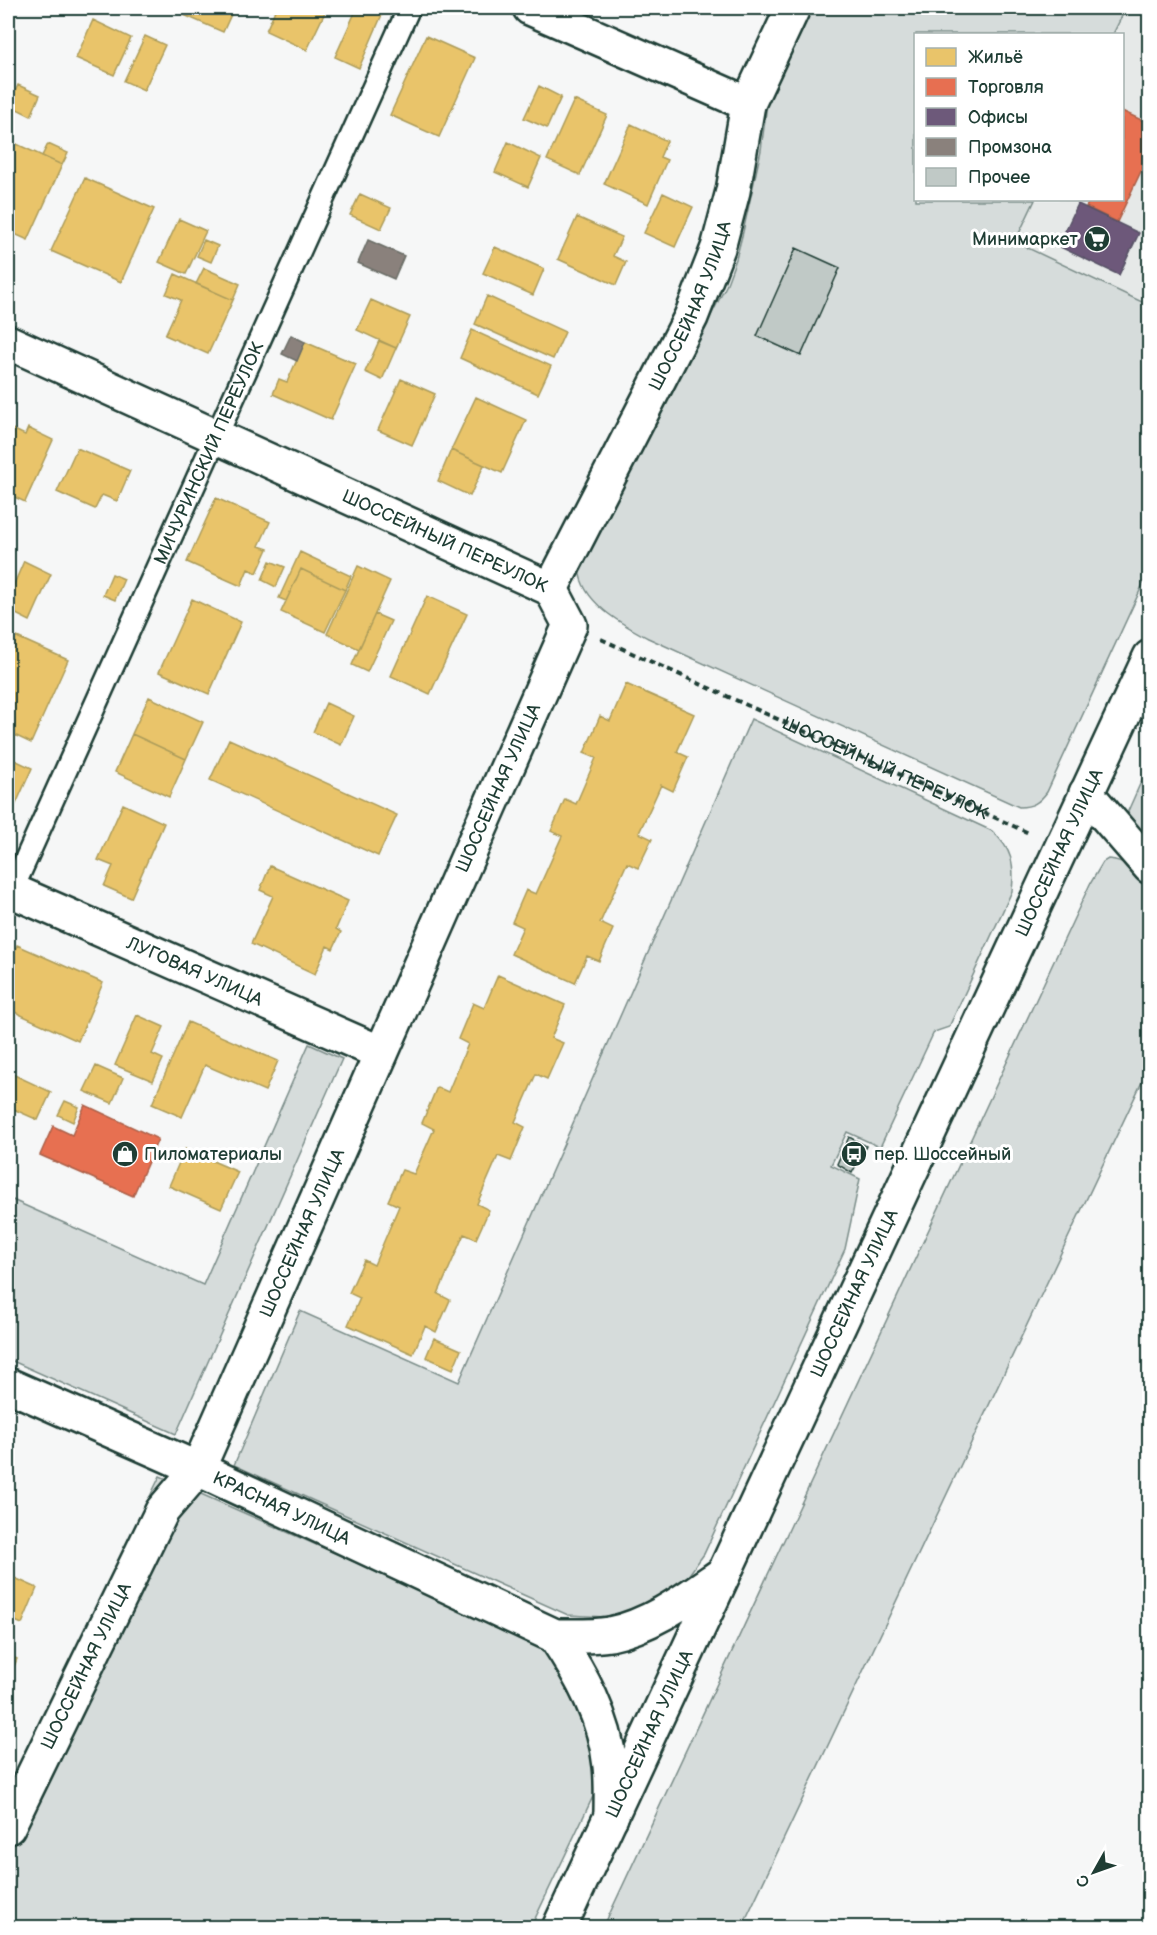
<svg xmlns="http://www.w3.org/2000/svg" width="1157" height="1935" viewBox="0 0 1157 1935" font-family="'Balsamiq Sans',sans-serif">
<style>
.built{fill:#e6e9e8}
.green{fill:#d6dcdb;stroke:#7a8c88;stroke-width:1.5}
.homes{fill:#e9c46a;stroke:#ac9c5a;stroke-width:1.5}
.shops{fill:#e76f51;stroke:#ab6048;stroke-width:1.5}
.offices{fill:#6d597a;stroke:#565165;stroke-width:1.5}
.industry{fill:#8a817c;stroke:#6a6d66;stroke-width:1.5}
.building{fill:#c0c9c6;stroke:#1f3d34;stroke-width:1.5}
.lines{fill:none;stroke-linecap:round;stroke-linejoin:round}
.service-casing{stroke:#1f3d34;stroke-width:26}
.minor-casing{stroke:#1f3d34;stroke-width:38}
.secondary-casing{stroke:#1f3d34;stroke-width:38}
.path{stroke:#1f3d34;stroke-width:4;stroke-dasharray:6 4.5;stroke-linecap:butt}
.service{stroke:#fff;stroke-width:21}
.minor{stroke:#fff;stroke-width:33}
.secondary{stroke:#fff;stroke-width:33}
.labels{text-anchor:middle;stroke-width:6;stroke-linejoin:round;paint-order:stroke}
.poi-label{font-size:18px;fill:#1f3d34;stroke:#fff;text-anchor:start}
.street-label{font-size:18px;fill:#1f3d34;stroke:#fff}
</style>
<rect width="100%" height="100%" fill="#f6f7f7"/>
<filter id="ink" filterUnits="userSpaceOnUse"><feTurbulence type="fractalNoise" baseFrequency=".0167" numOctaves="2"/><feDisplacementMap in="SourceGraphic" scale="12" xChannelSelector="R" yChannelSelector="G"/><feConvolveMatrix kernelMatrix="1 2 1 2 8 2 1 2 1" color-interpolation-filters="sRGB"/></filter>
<g filter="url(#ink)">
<path class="built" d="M1126,8H1149L1150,292L1144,304L1015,242L1035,200H1122V34H1113Z"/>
<path class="green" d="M813,8H1126L1113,34H916V200H1035L1015,242L1144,303L1149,292V571L1047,792C1039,803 1032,807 1019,807L648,638C622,624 582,603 579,569C578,563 580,556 582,550L697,343L726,286L736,259L743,232L761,150L767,104Z
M751,719L992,831C1012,849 1015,864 1012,891L949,1027L934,1032L880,1147L847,1132L831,1165L860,1179L845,1249L704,1554L688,1576L664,1595L634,1609L605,1617L568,1615L234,1465L300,1311L459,1382Z
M1149,764V848L1129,818L1128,811Z
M1108,859C1128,860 1137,873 1149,888V1067L742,1927L603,1928L1090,884L1103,862Z
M309,1044L342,1059L176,1434L8,1359V1198L203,1285Z
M160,1476L541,1644L566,1679L583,1715L593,1750L597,1788L531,1927L8,1928V1787Z"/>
<path class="homes" d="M168,8H234L223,32Z
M276,8H327L307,50L266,31Z
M357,8H378L384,10L359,68L335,57Z
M93,20L131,38L114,75L76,58Z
M145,36L165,45L144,90L124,81Z
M426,36L475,58L439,137L390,115Z
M18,85L40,95L31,116L9,105Z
M539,86L561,97L547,128L524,118Z
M574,100L607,115L580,175L547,160Z
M631,124L667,141L660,157L667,160L648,204L604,184Z
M8,140L62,165L28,240L8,231Z
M508,142L541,158L528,187L495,172Z
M48,144L68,153L62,165L42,156Z
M85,178L154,209L121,282L51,251Z
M663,193L693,207L675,247L644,233Z
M360,194L391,208L381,229L350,215Z
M577,217L622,237L613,256L626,262L616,285L558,259Z
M179,219L206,231L186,274L159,262Z
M204,240L218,246L211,262L197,256Z
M495,247L544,269L533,295L483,273Z
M204,268L240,284L233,300L196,284Z
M175,274L233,300L208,354L165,335L181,300L166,294Z
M487,296L565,332L553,359L475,324Z
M371,300L410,317L396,348L357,330Z
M472,330L551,366L538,394L460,358Z
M379,341L396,348L382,380L365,372Z
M305,342L356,364L331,420L273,394L279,379L287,382Z
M401,379L435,394L412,445L378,430Z
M476,397L526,420L502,473L451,450Z
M8,427L25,435L28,428L53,440L25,502L8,494Z
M77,448L130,471L117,501L102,495L95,509L57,492Z
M451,450L484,465L470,496L438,481Z
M216,498L270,522L259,546L268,549L257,573L248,569L241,586L187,562Z
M300,552L351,576L345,590L301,569L286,601L279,598Z
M24,561L51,574L30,621L8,610V598Z
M270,561L285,567L276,587L262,580Z
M358,566L390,581L359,649L327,634Z
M301,569L345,590L325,632L281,612Z
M112,574L124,579L115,600L103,595Z
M427,596L467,614L430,694L391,676Z
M192,599L241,622L209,694L159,672Z
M375,614L391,621L367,672L352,665Z
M8,633L68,660L31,743L8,732Z
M626,684L694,714L677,752L688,757L673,791L661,785L639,833L652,839L638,868L627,863L600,923L613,929L599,961L587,956L575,983L511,954L523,927L512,922L526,890L536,894L562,836L551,831L565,799L576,804L596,758L584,753L592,735L600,716L610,721Z
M149,697L203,722L186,759L132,734Z
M326,703L354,716L341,745L313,732Z
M132,734L186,759L169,797L115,772Z
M229,739L397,815L378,856L210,780Z
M8,757L32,768L8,822Z
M123,804L164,823L131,898L104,886L113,866L98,860Z
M270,866L348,901L336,929L341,932L333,949L327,946L315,974L251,944L273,896L260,890Z
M17,945L103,983L78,1041L8,1009V966Z
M498,975L565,1005L551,1038L563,1043L547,1079L536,1074L515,1122L525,1127L511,1161L498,1156L477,1204L489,1210L476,1239L464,1234L438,1294L450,1300L436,1332L425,1326L413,1354L348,1325L360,1298L349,1293L364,1260L374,1265L399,1206L388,1201L402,1170L414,1174L434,1129L422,1123L437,1087L448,1092L468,1044L458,1039L473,1003L484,1008Z
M137,1015L164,1027L152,1054L163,1059L153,1081L115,1065Z
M188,1022L278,1061L265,1091L205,1065L182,1117L152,1104Z
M96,1066L123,1078L112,1103L84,1091Z
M8,1072L51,1092L38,1120L11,1108L8,1117Z
M65,1101L79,1107L73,1122L58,1115Z
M185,1149L238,1172L221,1209L169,1186Z
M434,1338L461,1350L453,1369L426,1357Z
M8,1575L37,1588L22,1624L8,1618Z
M8,1655L17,1659L8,1681Z"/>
<path class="shops" d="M1122,111L1150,124V165L1145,163L1117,222L1086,207L1090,200H1122Z
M85,1105L158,1139L133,1196L40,1155L53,1126L72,1135Z"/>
<path class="offices" d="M1078,204L1139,233L1119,275L1058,246Z"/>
<path class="industry" d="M368,240L404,256L394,279L358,263Z
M291,335L305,342L297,361L282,354Z"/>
<path class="building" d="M796,248L840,268L801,356L757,336Z
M849,1137L866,1146L852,1173L837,1164Z"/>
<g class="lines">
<g class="service-casing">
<g id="service">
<path id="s2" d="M8,899L409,8"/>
</g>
</g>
<g class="minor-casing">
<g id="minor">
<path d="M530,8L748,104"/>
<path id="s3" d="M8,342L551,589L570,625L198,1469L162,1511L8,1827"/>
<path id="s4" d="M551,589L691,317L718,248L733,191L748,104L793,8"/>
<path d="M1086,793L1150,867"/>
<path id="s5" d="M8,889L381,1053"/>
<path id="s6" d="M8,1385L198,1469L555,1636C573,1636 592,1637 610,1634C653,1625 689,1597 724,1573"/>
<path d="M555,1636C581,1675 605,1717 610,1766C612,1783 611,1800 611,1817"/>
</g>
</g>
<g class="secondary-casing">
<g id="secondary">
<path id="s7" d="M559,1928L1150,657"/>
</g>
</g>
<path class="path" id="s1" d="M601,639L1031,834"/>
<use href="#service" class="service"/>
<use href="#minor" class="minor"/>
<use href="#secondary" class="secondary"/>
</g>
</g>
<defs>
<g id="supermarket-disc" transform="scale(1.35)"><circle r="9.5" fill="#1f3d34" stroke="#fff"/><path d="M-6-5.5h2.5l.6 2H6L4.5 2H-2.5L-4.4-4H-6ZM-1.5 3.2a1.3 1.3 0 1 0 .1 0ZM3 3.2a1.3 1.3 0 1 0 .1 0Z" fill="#fff"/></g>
<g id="shop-disc" transform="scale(1.35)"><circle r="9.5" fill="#1f3d34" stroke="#fff"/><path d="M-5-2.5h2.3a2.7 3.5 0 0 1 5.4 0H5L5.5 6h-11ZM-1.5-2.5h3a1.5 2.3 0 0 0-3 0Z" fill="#fff"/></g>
<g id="bus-disc" transform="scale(1.35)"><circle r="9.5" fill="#1f3d34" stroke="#fff"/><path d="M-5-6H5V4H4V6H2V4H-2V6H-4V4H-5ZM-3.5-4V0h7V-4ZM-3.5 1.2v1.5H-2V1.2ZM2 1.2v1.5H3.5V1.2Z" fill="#fff"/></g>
</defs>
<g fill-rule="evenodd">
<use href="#supermarket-disc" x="1097" y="239"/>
<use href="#shop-disc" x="125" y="1154"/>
<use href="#bus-disc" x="854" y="1154"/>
</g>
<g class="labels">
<g class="poi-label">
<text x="1078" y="245" text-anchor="end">Минимаркет</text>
<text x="144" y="1160">Пиломатериалы</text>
<text x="874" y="1160">пер. Шоссейный</text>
</g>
<g class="street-label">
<text dy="6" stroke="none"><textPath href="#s4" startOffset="316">ШОССЕЙНАЯ УЛИЦА</textPath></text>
<text dy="6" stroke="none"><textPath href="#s2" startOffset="489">МИЧУРИНСКИЙ ПЕРЕУЛОК</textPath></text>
<text dy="6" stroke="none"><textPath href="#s3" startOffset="480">ШОССЕЙНЫЙ ПЕРЕУЛОК</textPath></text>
<text dy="6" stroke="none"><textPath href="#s1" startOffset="312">ШОССЕЙНЫЙ ПЕРЕУЛОК</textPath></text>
<text transform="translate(498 788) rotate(-66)" y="6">ШОССЕЙНАЯ УЛИЦА</text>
<text dy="6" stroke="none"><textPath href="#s7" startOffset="1186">ШОССЕЙНАЯ УЛИЦА</textPath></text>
<text dy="6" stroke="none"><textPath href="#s5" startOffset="204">ЛУГОВАЯ УЛИЦА</textPath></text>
<text transform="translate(302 1233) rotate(-66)" y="6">ШОССЕЙНАЯ УЛИЦА</text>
<text dy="6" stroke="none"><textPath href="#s7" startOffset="700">ШОССЕЙНАЯ УЛИЦА</textPath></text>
<text dy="6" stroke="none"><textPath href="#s6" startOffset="300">КРАСНАЯ УЛИЦА</textPath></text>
<text transform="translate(86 1666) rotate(-64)" y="6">ШОССЕЙНАЯ УЛИЦА</text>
<text dy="6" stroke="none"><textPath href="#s7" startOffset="214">ШОССЕЙНАЯ УЛИЦА</textPath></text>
</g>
</g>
<rect width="1157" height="1935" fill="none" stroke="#fff" stroke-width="30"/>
<rect x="15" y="15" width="1127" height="1905" fill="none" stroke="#1f3d34" stroke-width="2" filter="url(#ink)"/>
<rect x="914" y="33" width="210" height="168" fill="#ffffff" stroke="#a5b1ae" stroke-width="1.5"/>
<rect x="926" y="48" width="30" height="18" fill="#e9c46a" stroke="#a5b1ae" stroke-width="1.5"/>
<text x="968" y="63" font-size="18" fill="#1f3d34">Жильё</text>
<rect x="926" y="78" width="30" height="18" fill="#e76f51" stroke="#a5b1ae" stroke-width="1.5"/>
<text x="968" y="93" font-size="18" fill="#1f3d34">Торговля</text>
<rect x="926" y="108" width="30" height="18" fill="#6d597a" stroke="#a5b1ae" stroke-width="1.5"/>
<text x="968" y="123" font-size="18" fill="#1f3d34">Офисы</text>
<rect x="926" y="138" width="30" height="18" fill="#8a817c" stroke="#a5b1ae" stroke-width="1.5"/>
<text x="968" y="153" font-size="18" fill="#1f3d34">Промзона</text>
<rect x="926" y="168" width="30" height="18" fill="#c0c9c6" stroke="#a5b1ae" stroke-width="1.5"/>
<text x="968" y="183" font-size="18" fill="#1f3d34">Прочее</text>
<g transform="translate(1094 1872) rotate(230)" stroke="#ffffff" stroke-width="4.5" paint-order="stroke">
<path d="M0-4.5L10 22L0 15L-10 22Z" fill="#1f3d34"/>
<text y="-9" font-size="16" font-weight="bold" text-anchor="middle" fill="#1f3d34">С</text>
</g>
</svg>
